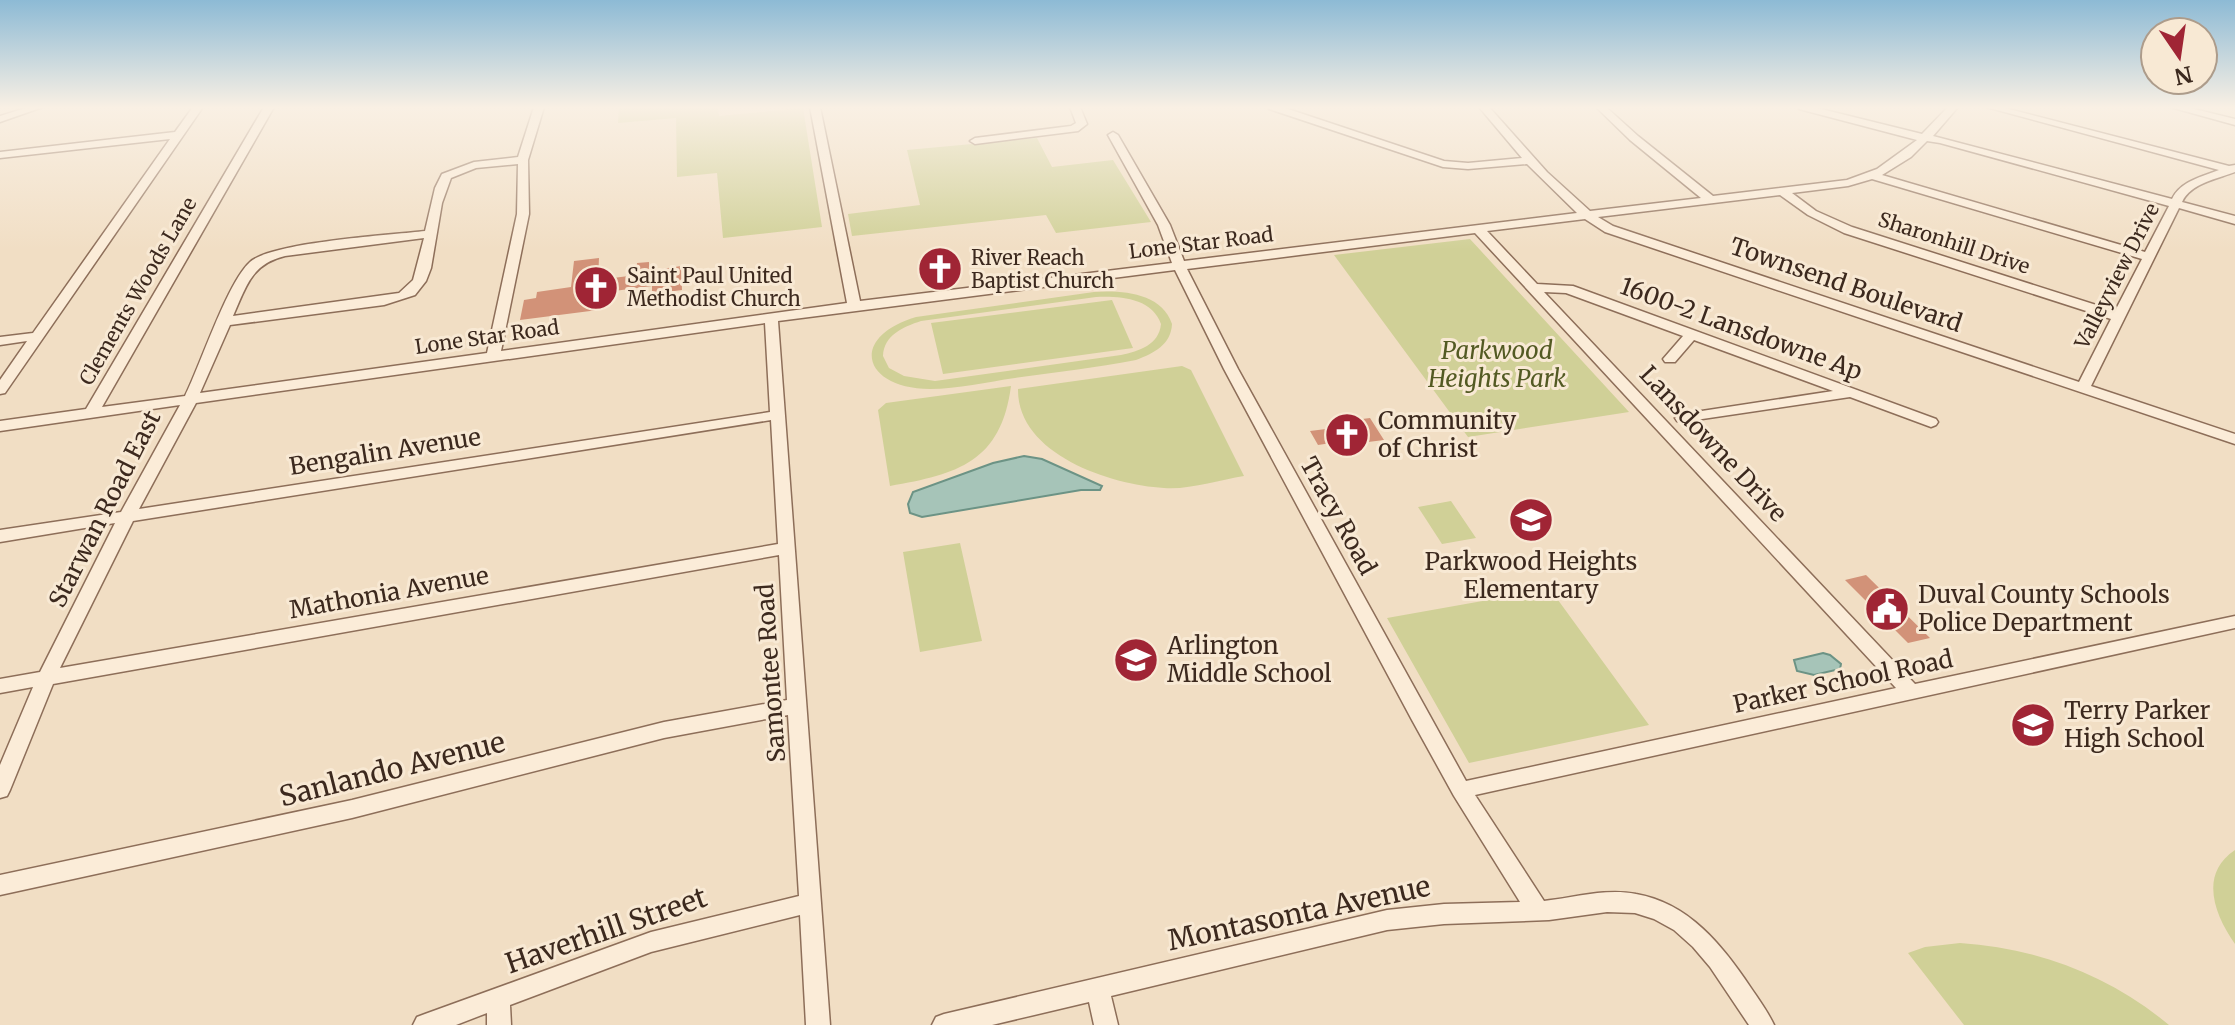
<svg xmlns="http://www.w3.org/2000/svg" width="2235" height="1025" viewBox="0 0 2235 1025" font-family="Merriweather,serif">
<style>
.green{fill:#d0d097;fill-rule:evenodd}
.water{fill:#a6c4b8;stroke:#6c9385;stroke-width:2}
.building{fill:#d29278}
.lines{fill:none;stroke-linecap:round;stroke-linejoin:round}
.minor-casing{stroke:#8d6e59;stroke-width:3}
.minor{fill:#fbecd8;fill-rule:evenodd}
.labels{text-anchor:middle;stroke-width:6;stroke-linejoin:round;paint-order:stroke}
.far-street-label{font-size:20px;fill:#3c291e;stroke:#f8e9d4}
.far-poi-label{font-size:20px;fill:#3c291e;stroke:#f8e9d4;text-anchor:start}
.street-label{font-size:24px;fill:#3c291e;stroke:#f8e9d4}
.park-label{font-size:24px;font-style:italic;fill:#535a23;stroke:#f8e9d4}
.poi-label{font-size:24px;fill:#3c291e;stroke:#f8e9d4;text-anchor:start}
.near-street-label{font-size:28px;fill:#3c291e;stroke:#f8e9d4}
</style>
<rect width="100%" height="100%" fill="#f1dec4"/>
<path class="green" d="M619,107H718L719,116L803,108L822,227L723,238L717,173L677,177L676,118L618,123Z
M1037,138L1052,167L1113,160L1151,222L1056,233L1046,215L852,236L848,214L920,205L907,150Z
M1470,239L1629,412L1468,437L1334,255Z
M1094,292C1122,290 1162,293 1172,324C1171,345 1154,353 1136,360C1096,368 1055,372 1015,378C987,382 958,389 930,389C864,389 847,338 916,317ZM1096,297C1120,296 1152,298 1161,324C1159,345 1139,351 1121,355L935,381L904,376L889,368L883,356C884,335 903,327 921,321Z
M1112,300L1133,348L943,374L931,323Z
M1182,366L1191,370L1244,476C1219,480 1189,490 1164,488C1110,485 1017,454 1018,389Z
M1011,386C1001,462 958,474 890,486L878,410L886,403Z
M1451,501L1476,538L1442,544L1418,507Z
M960,543L982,641L920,652L903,552Z
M1550,589L1649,725L1469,763L1387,618Z
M2235,850V944C2214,914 2199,874 2235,850Z
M1960,943C2037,948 2109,975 2169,1025H1964L1908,953L1925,947Z"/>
<path class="water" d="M1024,456L1042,459L1102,486L1100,490H1081L922,517L910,513L908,504L913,492L993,463Z
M1823,653L1830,655L1841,664L1840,669L1814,675L1797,671L1794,660Z"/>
<path class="building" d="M954,254L960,281L926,285L920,257Z
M599,258L598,280L636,275L637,263L649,262V271L681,266L682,290L652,294V286L599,293L598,310L520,320L524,300L536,298L537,292L571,287L574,261Z
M1370,418L1384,440L1360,443L1358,439L1318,445L1310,431L1350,426L1347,421Z
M1866,575L1930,638L1908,643L1845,580Z"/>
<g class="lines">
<g class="minor-casing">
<path id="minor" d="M29,107H43L0,122V116Z
M193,107H203L5,393L0,394V380L27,341L0,345V337L33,333L170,139L0,158V152L175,132Z
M264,107H274L102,407L185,396C201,364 227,283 250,262C272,242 391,235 425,231L435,188L442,174L474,162L518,157L534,107H544L528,160L529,214L501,351L847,303L810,107H820L860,301L1172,263L1158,225L1108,135L1113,132L1118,135L1170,225L1184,261L1577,213L1527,164L1468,169L1443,167L1269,109L1268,107H1282L1444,161L1468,163L1522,158L1479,107H1489L1547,172L1590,211L1701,198L1630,140L1596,107H1606L1638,136L1713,196L1847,180L1877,169L1917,140L1799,109L1798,107H1813L1922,134L1948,107H1958L1933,136L2172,199C2181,181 2201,177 2219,170L1986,107H2001L2229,166L2235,165V172C2217,179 2191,183 2182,202L2235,216V224L2179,208L2091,386L2235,434V444L1605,232L1585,219L1487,231L1537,284L1573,286L1936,419L1938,422L1936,425L1931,427L1850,397L1682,422L1677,421L1675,418L1682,414L1833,391L1694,340L1675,362H1665L1663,359L1683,336L1566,293L1544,292L1915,684L2235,616V628L1475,795L1544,901C1574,898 1605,888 1636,894C1689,903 1723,946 1751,988C1759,1000 1768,1012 1774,1025H1749L1710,967L1693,947L1674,930L1654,919L1635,913L1607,912L1549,920L1444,924L1387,930L1111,996L1118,1025H1094L1089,1002L992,1025H932L936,1017L944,1014L1387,910L1444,904L1520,902L1454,796L1412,720L1224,369L1175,270L778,321L830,1025H806L800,915L651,952L510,1005L511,1025H487V1013L456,1025H413L417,1017L425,1014L651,932L799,896L788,715L664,738L352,818L0,895V875L352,800L664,722L787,700L779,555L53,684L10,790L7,796L0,798V765L33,687L0,693V679L40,672L115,523L0,542V530L121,512L180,405L0,431V421L86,409ZM1927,141L1940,143L2169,206L2145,252L1882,175L1911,157ZM518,164L517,214L487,353L200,393L230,325L384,305L415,295L426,281L431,268L442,203L451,178L476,168ZM1872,179L2142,259L2115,311L1852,227L1816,211L1792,193L1848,186ZM1780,195L1808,215L1844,233L2111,319L2079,382L1613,226L1598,217ZM1475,233L1896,688L1466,781L1238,369L1187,269ZM424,238L413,280L399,293L233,316C246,287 251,264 285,256ZM765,323L770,412L139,509L196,403ZM771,420L778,544L60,668L133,521Z
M1070,107H1080L1087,124L1078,131L975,144L970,141L975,138L1071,126L1076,123Z
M2170,107H2186L2235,119V125Z"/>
</g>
<use href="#minor" class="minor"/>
</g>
<linearGradient id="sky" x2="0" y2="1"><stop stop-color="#8dbad5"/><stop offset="0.43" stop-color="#f9f0e4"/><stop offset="1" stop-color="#f9f0e4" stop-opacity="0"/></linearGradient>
<rect width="2235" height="250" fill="url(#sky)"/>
<defs>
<g id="church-disc" transform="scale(2.3)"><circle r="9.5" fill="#a02535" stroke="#f8e9d4"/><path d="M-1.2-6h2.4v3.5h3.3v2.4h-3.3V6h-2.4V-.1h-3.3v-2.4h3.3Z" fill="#fff"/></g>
<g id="school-disc" transform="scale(2.3)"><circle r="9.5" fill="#a02535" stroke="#f8e9d4"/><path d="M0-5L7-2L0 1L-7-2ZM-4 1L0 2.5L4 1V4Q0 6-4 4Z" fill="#fff"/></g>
<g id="civic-disc" transform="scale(2.3)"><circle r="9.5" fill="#a02535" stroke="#f8e9d4"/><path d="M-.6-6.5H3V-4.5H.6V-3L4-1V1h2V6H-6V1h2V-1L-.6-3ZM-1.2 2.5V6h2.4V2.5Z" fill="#fff"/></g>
</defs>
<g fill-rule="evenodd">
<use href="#church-disc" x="940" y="269"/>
<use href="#church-disc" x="596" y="288"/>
<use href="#church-disc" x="1347" y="435"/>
<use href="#school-disc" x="1531" y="520"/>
<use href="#civic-disc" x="1887" y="609"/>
<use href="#school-disc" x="1136" y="660"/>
<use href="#school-disc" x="2033" y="725"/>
</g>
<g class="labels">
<g class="far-street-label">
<text transform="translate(1201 243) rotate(-7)" y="7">Lone Star Road</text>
<text transform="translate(1954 243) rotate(18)" y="7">Sharonhill Drive</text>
<text transform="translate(2117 276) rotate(-63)" y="7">Valleyview Drive</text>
<text transform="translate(138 291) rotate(-60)" y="7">Clements Woods Lane</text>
<text transform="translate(487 337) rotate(-8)" y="7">Lone Star Road</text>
</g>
<g class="far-poi-label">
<text x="971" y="265">River Reach<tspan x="971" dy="23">Baptist Church</tspan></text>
<text x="627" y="283">Saint Paul United<tspan x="627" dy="23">Methodist Church</tspan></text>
</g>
<g class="street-label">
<text transform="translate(1846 285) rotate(19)" y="8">Townsend Boulevard</text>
<text transform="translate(1741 329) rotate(20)" y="8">1600-2 Lansdowne Ap</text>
<text transform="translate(1713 444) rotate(47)" y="8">Lansdowne Drive</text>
<text transform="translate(385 452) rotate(-9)" y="8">Bengalin Avenue</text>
<text transform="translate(105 509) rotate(-63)" y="8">Starwan Road East</text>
<text transform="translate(1338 516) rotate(61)" y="8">Tracy Road</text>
<text transform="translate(389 593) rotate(-10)" y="8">Mathonia Avenue</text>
<text transform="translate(771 673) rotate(-94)" y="8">Samontee Road</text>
<text transform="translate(1843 682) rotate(-12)" y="8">Parker School Road</text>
</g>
<g class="park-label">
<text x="1497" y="359">Parkwood<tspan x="1497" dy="28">Heights Park</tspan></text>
</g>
<g class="poi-label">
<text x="1378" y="429">Community<tspan x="1378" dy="28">of Christ</tspan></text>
<text x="1531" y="570" text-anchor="middle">Parkwood Heights<tspan x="1531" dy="28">Elementary</tspan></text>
<text x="1918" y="603">Duval County Schools<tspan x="1918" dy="28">Police Department</tspan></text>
<text x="1167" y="654">Arlington<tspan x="1167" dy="28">Middle School</tspan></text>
<text x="2064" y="719">Terry Parker<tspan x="2064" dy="28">High School</tspan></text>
</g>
<g class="near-street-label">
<text transform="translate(392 769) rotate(-14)" y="10">Sanlando Avenue</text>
<text transform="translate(1299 913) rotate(-12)" y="10">Montasonta Avenue</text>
<text transform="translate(606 930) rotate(-19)" y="10">Haverhill Street</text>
</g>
</g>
<g transform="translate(2179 56) rotate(167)"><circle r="38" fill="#f8e9d4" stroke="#ad9c8b" stroke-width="2"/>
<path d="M0-6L14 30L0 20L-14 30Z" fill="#a02535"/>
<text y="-12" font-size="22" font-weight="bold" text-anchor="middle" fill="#3c291e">N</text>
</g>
</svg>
